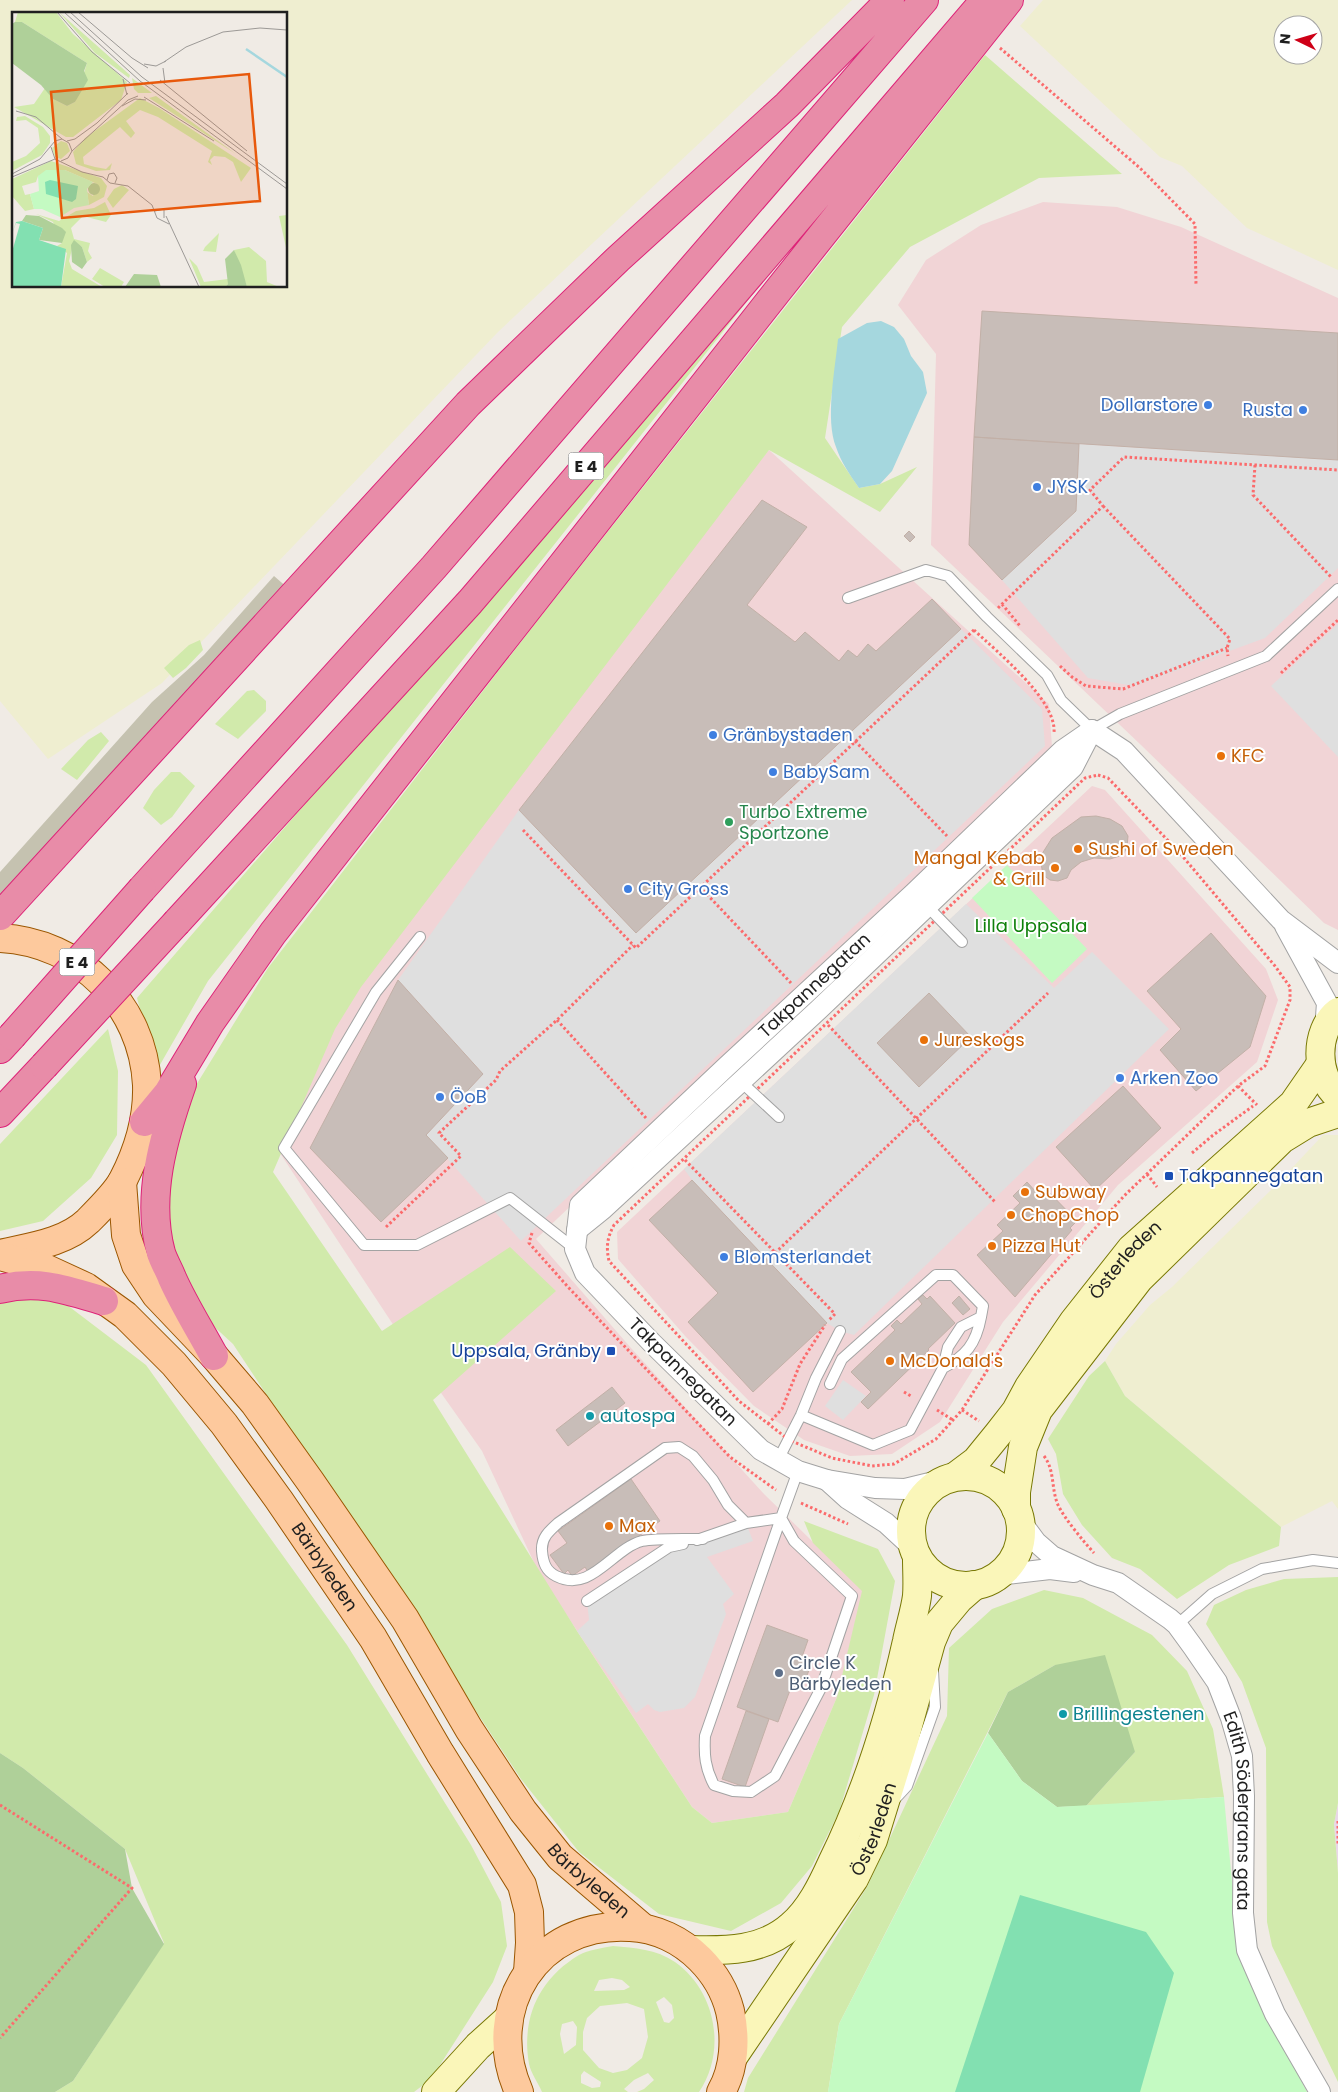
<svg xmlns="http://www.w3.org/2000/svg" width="1338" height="2092" viewBox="0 0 1338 2092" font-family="Poppins,sans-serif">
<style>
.commercial{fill:#f1d4d6}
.industrial{fill:#e9d7e8}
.construction{fill:#c5c2b0}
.farmland{fill:#efeed0;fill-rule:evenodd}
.grass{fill:#d1eaab;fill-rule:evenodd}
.forest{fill:#afd099}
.park{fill:#c4fac2}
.pitch{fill:#82e0b1}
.parking{fill:#dfdfdf}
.water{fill:#a5d7de}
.building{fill:#c8bdb8;stroke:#c2b0a7}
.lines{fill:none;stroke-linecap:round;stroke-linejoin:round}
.lane-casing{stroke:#a3a3a3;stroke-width:12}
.street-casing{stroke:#a3a3a3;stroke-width:22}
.secondary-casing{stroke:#787804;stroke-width:30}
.primary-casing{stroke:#9a5600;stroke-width:30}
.highway-casing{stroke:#dd2378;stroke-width:30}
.path{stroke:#fb6b6c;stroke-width:3;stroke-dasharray:2.5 2.5;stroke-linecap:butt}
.lane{stroke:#fff;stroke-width:10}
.street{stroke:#fff;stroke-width:20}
.secondary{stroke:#faf6b9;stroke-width:28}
.primary{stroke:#fdc99d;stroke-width:28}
.highway{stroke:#e88ca8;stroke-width:28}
.highway-bridge-casing{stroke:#dd2378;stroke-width:30;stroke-linecap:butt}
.highway-bridge{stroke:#e88ca8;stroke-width:28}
.shop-dot{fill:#3f7fe0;stroke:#fff;stroke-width:2}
.food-dot{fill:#e8710a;stroke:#fff;stroke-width:2}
.leisure-dot{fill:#2e9e5b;stroke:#fff;stroke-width:2}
.transit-dot{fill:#1a4fb4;stroke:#fff;stroke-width:2}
.culture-dot{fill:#0f9aa8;stroke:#fff;stroke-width:2}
.service-dot{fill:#5c6f8a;stroke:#fff;stroke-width:2}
.labels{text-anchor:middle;stroke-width:4;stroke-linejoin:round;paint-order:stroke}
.shield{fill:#fff;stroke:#626262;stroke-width:1}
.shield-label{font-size:16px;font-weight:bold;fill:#1f1f1f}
.shop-label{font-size:18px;fill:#366cbe;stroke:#fff;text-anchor:start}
.food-label{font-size:18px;fill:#c56008;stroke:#fff;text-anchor:start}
.leisure-label{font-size:18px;fill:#27864d;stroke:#fff;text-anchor:start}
.park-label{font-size:18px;fill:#0e800a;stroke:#fff}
.street-label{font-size:18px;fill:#1f1f1f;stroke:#fff}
.transit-label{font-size:18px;fill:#164399;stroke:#fff;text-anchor:start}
.culture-label{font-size:18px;fill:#0d838f;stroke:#fff;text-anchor:start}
.service-label{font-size:18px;fill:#4e5e75;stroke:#fff;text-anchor:start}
.inset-river{fill:none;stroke:#a5d7de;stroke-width:2.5}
.inset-road{fill:none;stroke:#9c9996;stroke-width:1}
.view{fill:#e8590c;fill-opacity:0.15;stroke:#e8590c;stroke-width:2.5}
.inset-edge{fill:none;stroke:#1f1f1f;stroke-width:2.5}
</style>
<rect width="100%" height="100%" fill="#f0ebe5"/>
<path class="commercial" d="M1043,202L1117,207L1181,227L1338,298V930L1324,923L1141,745L931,545L936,354L898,305L926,260L981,225Z
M769,450L1049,704L1052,747L536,1239L631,1348L764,1494L863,1591L837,1697L788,1812L712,1823L692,1807L538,1571L482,1451L398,1332L272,1141L350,944Z
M1092,786L1105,790L1266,969L1278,1000L1257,1062L1118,1185L1003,1322L940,1422L892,1454L850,1456L804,1440L754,1406L686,1337L618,1259L617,1232Z"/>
<path class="industrial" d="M1338,1803V1873L1334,1824Z"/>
<path class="construction" d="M274,576L289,589L0,901V872L152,702L204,655Z"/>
<path class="farmland" d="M0,0H852L498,332L162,683L48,759L0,701ZM14,14H286V286H14Z
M1043,0H1338V270L1247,228L1182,166L1160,157L1020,26ZM1283,25H1313V55H1283Z
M1323,1135H1338V1509L1332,1501L1281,1527L1125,1396L1105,1361L1116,1344L1150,1305L1172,1287L1275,1186Z"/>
<path class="grass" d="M985,55L1122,174L1039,178L910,247L842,327L825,438L859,488L880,484L917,467L880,512L769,450L361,987L335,1029L273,1172L382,1331L510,1247L556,1291L433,1400L577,1631L692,1807L712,1823L788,1812L837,1697L862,1591L813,1543L804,1521L878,1549L895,1581L874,1695L839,1812L812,1866L781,1903L731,1931L659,1914L579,1852L521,1779L233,1344L171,1287L144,1237L150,1160L268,968L538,620Z
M822,207L208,981L157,1070L137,998Z
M200,640L203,650L186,668L173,678L164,668L189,645Z
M254,690L266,701V711L238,739L215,724L247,691Z
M101,732L109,741L77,780L61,769L88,740Z
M171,772H180L195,786L172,817L161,825L143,808L154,790Z
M108,1029L118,1071L117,1135L91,1178L43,1221L0,1231V1144Z
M0,1275L50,1292L146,1365L347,1645L471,1845L501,1902L507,1946L493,1982L431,2079L414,2092H55L73,2081L164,1943L125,1849L23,1768L0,1753Z
M1105,1361L1125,1396L1281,1527L1279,1546L1229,1565L1177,1599L1140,1569L1112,1558L1082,1525L1063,1494L1056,1454L1048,1439L1089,1376Z
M1338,1577V1803L1334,1824L1338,1873V2082L1272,1946L1267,1922L1266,1748L1242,1682L1206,1624L1214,1605L1246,1590L1284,1579Z
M1044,1590L1083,1598L1152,1635L1187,1671L1213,1729L1224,1797L1086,1806L1135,1752L1055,1665L1008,1692L839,2024L828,2092H744L748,2078L867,1887L947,1716L949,1648L992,1609Z
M613,1946C635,1948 656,1949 675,1962C716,1991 727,2051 699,2092H637L644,2089L654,2080L648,2073L634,2080L624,2089L628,2092H542C538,2083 531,2073 529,2064C521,2018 539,1979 579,1955C588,1950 602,1948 613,1946ZM612,1978L622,1980L630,1987L624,1990L594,1991L599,1980ZM664,1997L672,2005L674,2018L669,2023L664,2022L656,2002ZM627,2003L644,2009L648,2037L642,2058L627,2070L613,2073L599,2068L583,2050V2032L587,2018L600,2006ZM573,2021L577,2027L576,2045L564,2054L560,2034L562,2024ZM584,2071L601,2082L600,2087L592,2088L581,2083V2075Z"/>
<path class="forest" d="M1105,1655L1135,1752L1086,1806L1057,1807L1022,1781L988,1733L1008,1692L1055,1665Z
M0,1753L23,1768L125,1849L132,1888L164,1944L73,2081L55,2092H0Z"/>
<path class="park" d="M1007,865L1087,949L1052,983L972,898Z
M988,1733L1022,1781L1057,1807L1224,1797L1239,1956L1307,2092H828L839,2024Z"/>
<path class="pitch" d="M1020,1895L1146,1932L1174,1973L1140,2092H955Z"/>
<path class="parking" d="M1079,444L1338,460V568L1265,638L1134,686L1088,678L1002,580L1076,511Z
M1338,624V757L1271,686Z
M961,629L1042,709L1045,746L521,1241L426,1135L483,1074L398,980L519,810L636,933Z
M966,904L1054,988L1092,952L1169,1029L854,1335L840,1331L827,1323L692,1180L684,1169Z
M843,1380L866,1396L843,1420L825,1406Z
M746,1523L753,1541L707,1557L734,1594L723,1604L726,1614L695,1697L684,1708L660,1712L654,1710L648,1704L636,1713L577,1631L589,1620L587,1601L669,1547Z"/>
<path class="water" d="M881,321L894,327L904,339L911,356L923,372L927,393L892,471L880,484L859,488C850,475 841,462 836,447C825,419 835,370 838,339L867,323Z"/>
<path class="building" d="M982,311L1338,333V460L974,437Z
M974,437L1079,444L1076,511L1002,580L969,545Z
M762,500L807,527L747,605L795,642L805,632L839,661L848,650L857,657L868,644L876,651L932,599L961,629L636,933L519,810Z
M909,531L915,537L910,542L904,536Z
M1096,816L1110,819L1122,826L1128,836L1127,847L1123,855L1110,859L1094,858L1081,862L1071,870L1067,878L1058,881L1050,880L1043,875L1040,857L1052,838L1081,817Z
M1211,933L1266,996L1250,1047L1196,1091L1160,1050L1181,1029L1147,991Z
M398,980L483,1074L426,1135L448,1158L381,1222L310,1148Z
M929,993L971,1037L919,1087L877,1043Z
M1123,1086L1161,1128L1095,1190L1056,1147Z
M692,1180L827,1323L753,1392L688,1322L718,1293L649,1220Z
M1027,1182L1036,1192L1043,1186L1077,1221L1070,1228L1072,1230L1015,1297L977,1255L1003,1231L997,1225L1020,1203L1013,1196Z
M923,1295L927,1299L930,1296L955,1323L928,1349L929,1350L868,1409L861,1402L871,1392L851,1372L895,1330L891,1326L897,1320L901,1324L922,1304L918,1299Z
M959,1296L970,1309L963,1315L952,1303Z
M612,1387L625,1403L568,1446L556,1430Z
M631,1479L660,1521L588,1572L585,1567L572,1576L568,1570L564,1574L550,1555L567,1543L558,1531Z
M767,1625L808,1640L802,1657L812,1662L802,1689L792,1685L778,1722L737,1707Z
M746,1711L769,1719L745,1787L722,1779Z"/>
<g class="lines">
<g class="lane-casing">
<path id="lane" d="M848,598L926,570L948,576L987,617L1047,675L1061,700L1092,730L1120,714L1266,656L1338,589
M926,905L962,942
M420,937L376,992L284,1148L364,1245H417L510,1198L575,1249
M739,1080L779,1117
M943,1368C966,1356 976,1344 981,1317
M801,1415L873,1445L910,1430L943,1368L948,1347L961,1327L981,1317L983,1306L953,1275H936L842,1359L830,1384
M778,1460L801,1415L816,1378L840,1331
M781,1518L794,1541L852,1596L821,1688L775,1776L751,1792L733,1791L714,1785C705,1768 704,1755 705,1736Z
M703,1539C688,1539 655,1538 642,1541C612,1549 591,1594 556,1576C546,1571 543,1563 542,1551C541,1538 549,1531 558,1523L665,1448L679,1447L693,1456L713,1480L728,1505L746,1523
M697,1540L746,1523L781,1518L798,1471
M587,1601L669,1547L683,1544
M1177,1625L1212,1594L1262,1569L1313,1560L1338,1563
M895,1799L907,1786L935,1707L933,1671"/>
</g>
<g class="street-casing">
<g id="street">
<path d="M1092,730L1124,751L1281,920L1338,963"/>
<path d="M1285,926L1327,1003L1325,1030"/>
<path d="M577,1230L603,1209L816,1012L1073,767L1090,734"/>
<path id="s1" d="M946,1479L905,1489L875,1488L827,1480L798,1471L761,1450L652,1343L585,1273L575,1249L580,1205L726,1067L914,893L1063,750L1092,730"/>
<path d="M827,1480L848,1499L886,1523L913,1548"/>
<path id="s2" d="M1019,1519L1036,1542L1052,1556L1093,1575L1118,1583L1170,1619L1177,1625L1193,1647L1217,1682L1231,1718L1242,1756L1244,1796L1243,1913L1247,1950L1275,2014L1320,2092"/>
<path d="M999,1575L1050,1569L1074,1572"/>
</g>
</g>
<g class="secondary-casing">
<g id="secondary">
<path d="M1338,1012C1314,1031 1315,1077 1338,1096"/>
<path id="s3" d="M956,1476L976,1461L998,1434L1016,1411L1029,1387L1074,1321L1131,1249L1293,1104L1320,1065"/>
<circle cx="966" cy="1531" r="55"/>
<path d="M1016,1509V1492L1023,1447L1038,1410L1139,1279L1282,1139L1308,1123L1338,1113"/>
<path d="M691,1950C726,1951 763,1951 791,1926C810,1910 822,1885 832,1863C867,1792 890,1717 907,1641C910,1626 915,1611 917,1596C918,1584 917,1571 917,1558"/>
<path id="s4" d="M733,2057L854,1879L873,1840L904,1740L931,1642L939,1623L959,1599L975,1585"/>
<path d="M436,2092L478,2046L508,2019"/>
</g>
</g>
<g class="primary-casing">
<g id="primary">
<path d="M0,938C80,942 143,1005 147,1085C148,1118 138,1151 123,1180C117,1192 98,1211 88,1221C65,1243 30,1247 0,1254"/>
<path id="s5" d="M122,1182L126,1235L136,1265L156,1295L214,1356L255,1404L310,1481L405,1619L469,1729L523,1811L560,1857L643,1928"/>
<path id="s6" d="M0,1256L47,1269L86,1287L125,1315L174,1364L224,1424L279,1500L373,1638L440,1753L522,1885L529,1912L530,1943L528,1972"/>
<path d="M519,2092C482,2009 537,1921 630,1927C656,1928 681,1940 700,1959C715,1974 725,1991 730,2011C736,2037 735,2068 721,2092"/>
</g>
</g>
<g class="highway-casing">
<path id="highway" d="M142,889L434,567L924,0
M0,916L468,404L618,259L787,105L890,0
M177,922L470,602L985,0
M0,1049L12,1036
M182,1084C163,1138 146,1197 161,1253C164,1262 169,1270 172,1278C184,1305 200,1330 214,1356
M0,1113L44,1066
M144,1122L168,1093L210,1023L273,933L776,293L1009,0
M0,1289C39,1279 67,1290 104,1301"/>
</g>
<path class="path" d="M1000,48L1140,168L1195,224L1196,286
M1255,465L1253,495L1332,578
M1103,506L1230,639L1227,648L1228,656
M1002,604L1020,626
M998,608L1103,506L1090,490L1124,457L1338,470
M974,630C997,652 1057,700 1054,733
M1060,666L1072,677L1086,686L1123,689L1227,648
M1281,673L1338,620
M855,741L947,836
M1098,775L1108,778L1179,852L1275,966L1290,987V1000L1265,1066L1238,1086L1124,1196L1035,1295L962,1410L936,1439L894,1464L872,1466L832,1458L789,1440L739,1401L609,1261C606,1247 607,1238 614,1225L1085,778Z
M523,830L636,948L975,629
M700,887L791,983
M557,1020L646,1118
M828,1025L996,1203
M1238,1086L1257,1105
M1192,1153L1212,1136L1253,1106
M685,1160L835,1314L829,1320
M1147,1174L1157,1187
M386,1227L461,1156L439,1133L496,1080L500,1071L557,1020L633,945
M532,1233L529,1243L568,1287L730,1457L776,1490
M775,1253L1048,993
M904,1392L911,1396
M937,1410L953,1420
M962,1410L979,1421
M768,1424L782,1409L800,1364L825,1325
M1044,1456C1055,1470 1051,1489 1058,1505C1064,1518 1084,1542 1094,1553
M801,1503L848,1524
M0,1805L132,1888L0,2038
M1338,1821V1846"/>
<use href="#lane" class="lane"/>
<use href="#street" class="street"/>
<use href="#secondary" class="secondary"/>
<use href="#primary" class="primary"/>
<use href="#highway" class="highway"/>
<g class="highway-bridge-casing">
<path id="highway-bridge" d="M12,1036L142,889
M44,1066L177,922"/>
</g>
<use href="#highway-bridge" class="highway-bridge"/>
</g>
<g class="shop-dot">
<circle cx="1208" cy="405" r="5"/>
<circle cx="1303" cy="410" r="5"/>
<circle cx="1037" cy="487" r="5"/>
<circle cx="713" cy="735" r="5"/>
<circle cx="773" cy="772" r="5"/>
<circle cx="628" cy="889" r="5"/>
<circle cx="1120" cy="1078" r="5"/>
<circle cx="440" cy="1097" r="5"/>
<circle cx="724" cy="1257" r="5"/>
</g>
<g class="food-dot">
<circle cx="1221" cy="756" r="5"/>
<circle cx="1078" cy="849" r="5"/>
<circle cx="1055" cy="868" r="5"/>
<circle cx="924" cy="1040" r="5"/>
<circle cx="1025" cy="1192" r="5"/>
<circle cx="1011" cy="1215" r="5"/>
<circle cx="992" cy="1246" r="5"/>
<circle cx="890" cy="1361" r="5"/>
<circle cx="609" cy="1526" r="5"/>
</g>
<circle class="leisure-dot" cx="729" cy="822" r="5"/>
<g class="transit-dot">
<rect x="1164" y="1171" width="10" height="10" rx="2.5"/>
<rect x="606" y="1346" width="10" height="10" rx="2.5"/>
</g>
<g class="culture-dot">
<circle cx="590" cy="1416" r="5"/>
<circle cx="1063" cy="1714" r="5"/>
</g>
<circle class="service-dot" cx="779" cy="1673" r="5"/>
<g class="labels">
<g class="shield">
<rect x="568.5" y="452.5" width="35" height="27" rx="4"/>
<rect x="59.5" y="948.5" width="35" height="27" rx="4"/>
</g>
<g class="shield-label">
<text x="586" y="472">E 4</text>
<text x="77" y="968">E 4</text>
</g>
<g class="shop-label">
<text x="1198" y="411" text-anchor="end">Dollarstore</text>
<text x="1293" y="416" text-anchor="end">Rusta</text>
<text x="1047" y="493">JYSK</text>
<text x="723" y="741">Gränbystaden</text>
<text x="783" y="778">BabySam</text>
<text x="638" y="895">City Gross</text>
<text x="1130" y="1084">Arken Zoo</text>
<text x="450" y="1103">ÖoB</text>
<text x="734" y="1263">Blomsterlandet</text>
</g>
<g class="food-label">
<text x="1231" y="762">KFC</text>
<text x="1088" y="855">Sushi of Sweden</text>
<text x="1045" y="864" text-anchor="end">Mangal Kebab<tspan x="1045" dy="21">&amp; Grill</tspan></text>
<text x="934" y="1046">Jureskogs</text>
<text x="1035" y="1198">Subway</text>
<text x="1021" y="1221">ChopChop</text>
<text x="1002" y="1252">Pizza Hut</text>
<text x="900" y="1367">McDonald's</text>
<text x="619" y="1532">Max</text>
</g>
<g class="leisure-label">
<text x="739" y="818">Turbo Extreme<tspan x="739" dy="21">Sportzone</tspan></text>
</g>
<g class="park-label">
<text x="1031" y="932">Lilla Uppsala</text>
</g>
<g class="street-label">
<text dy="6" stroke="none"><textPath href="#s1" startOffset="835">Takpannegatan</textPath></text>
<text dy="6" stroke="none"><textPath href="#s3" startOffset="276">Österleden</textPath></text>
<text transform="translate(683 1372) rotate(45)" y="6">Takpannegatan</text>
<text dy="6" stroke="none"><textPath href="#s6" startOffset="462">Bärbyleden</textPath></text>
<text dy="6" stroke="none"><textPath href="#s2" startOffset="396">Edith Södergrans gata</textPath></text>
<text dy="6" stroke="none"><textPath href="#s4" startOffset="269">Österleden</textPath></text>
<text dy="6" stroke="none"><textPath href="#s5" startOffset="852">Bärbyleden</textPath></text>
</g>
<g class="transit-label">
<text x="1179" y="1182">Takpannegatan</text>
<text x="601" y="1357" text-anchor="end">Uppsala, Gränby</text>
</g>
<g class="culture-label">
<text x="600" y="1422">autospa</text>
<text x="1073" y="1720">Brillingestenen</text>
</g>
<g class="service-label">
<text x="789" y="1669">Circle K<tspan x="789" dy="21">Bärbyleden</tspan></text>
</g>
</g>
<g transform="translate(12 12)">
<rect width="275" height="275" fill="#f0ebe5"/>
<path d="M6,0H44L61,22L115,70L109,88L61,125H54L2,95L22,92L33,76L41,87L55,94L63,90L75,51L10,10H3ZM47,0L118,63L117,66L83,41ZM120,66L140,81H126L122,77ZM144,84L224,142L137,86ZM128,86L147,96L239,156L229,170L221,150L213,145L202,144L198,148L200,153L196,150L200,139L146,105L128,98L114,109L123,121L119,126L108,115L71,145L72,152L83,155L94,157L100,151L98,158L84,159L64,152L61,140L73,126ZM13,104L31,115L38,124V131L30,143L0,159V150L14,144L28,131L26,116L14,108L4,109L5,105ZM49,129L55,131L58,139L49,147L43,145L40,136ZM39,149L89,166L95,174L92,185L77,193L75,180L81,184L85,172L53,158L26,164L24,170L10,174L13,183L18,182L22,197L13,199L0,184V167ZM110,173L117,178L101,196L95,187L102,177ZM93,190L99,203L94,210L71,204L59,216L62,227L78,231L76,239L80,246L75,250L70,235L62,229L57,249L60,257L90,275H49L55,241L45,234L50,231L41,210L24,202L47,209L64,199L82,196ZM275,203V240L267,204ZM207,221L204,240L191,239L193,235ZM237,235L254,249L255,270L267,275H235L222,238ZM177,246L185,254L192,270L216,267V272L213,275H189ZM88,256L112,270L109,275H93L80,267Z" fill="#d1eaab"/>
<path d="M3,10H10L75,51L72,59L76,68L63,90L55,94L41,87L29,73L0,51V12ZM76 177a6 6 0 1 1 12 0a6 6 0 1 1-12 0ZM14,203L27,204L50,216L54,220L50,231L27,228L31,216L10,209ZM62,228L70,235L75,250L70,257L60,250L59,233ZM222,238L229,253L235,275H213L216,272L213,247ZM122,262L145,263L149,275H113Z" fill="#afd099"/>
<path d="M34,158H53L81,170L75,177L77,193L62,196L48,205L30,197H22L18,182L27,179L26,164Z" fill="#c4fac2"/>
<path d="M38,168L66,174L64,187L60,190L34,182L33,170ZM10,209L31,216L27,228L54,237L49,275H0V240L8,212L4,211L0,222L4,210Z" fill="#82e0b1"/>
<path class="inset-river" d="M234,37L275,65"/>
<path class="inset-road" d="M45,0L80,40L118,71M52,0L128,69L275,177M58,0L130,65L275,172M66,0L120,46L136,56M152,50L174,35L211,20L248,16L275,18M132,52L144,54L154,49M151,56L153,71M111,67L115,83M148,68L235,139M132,85L202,129M110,94L123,87L134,88M4,99L24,105L50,127M55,129L63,127L85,111L116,81M39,135L43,147L70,160L91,165L98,171L116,174L140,193L145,206L157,212M60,139L116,88L126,84M0,162L28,147L43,129L50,127L57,131L60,139L56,146L49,149M0,165L43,147M95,168L97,162L102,161L105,166L103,171M143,199L152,197V206M154,204L187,275"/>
<path class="view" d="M237,62L248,189L50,206L39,80Z"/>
<rect width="275" height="275" class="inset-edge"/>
</g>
<g transform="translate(1298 40) rotate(275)"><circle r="24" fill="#ffffff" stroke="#a5a5a5"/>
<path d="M0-4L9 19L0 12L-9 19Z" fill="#ce0017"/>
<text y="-8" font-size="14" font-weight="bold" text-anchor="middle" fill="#1f1f1f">N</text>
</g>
</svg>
